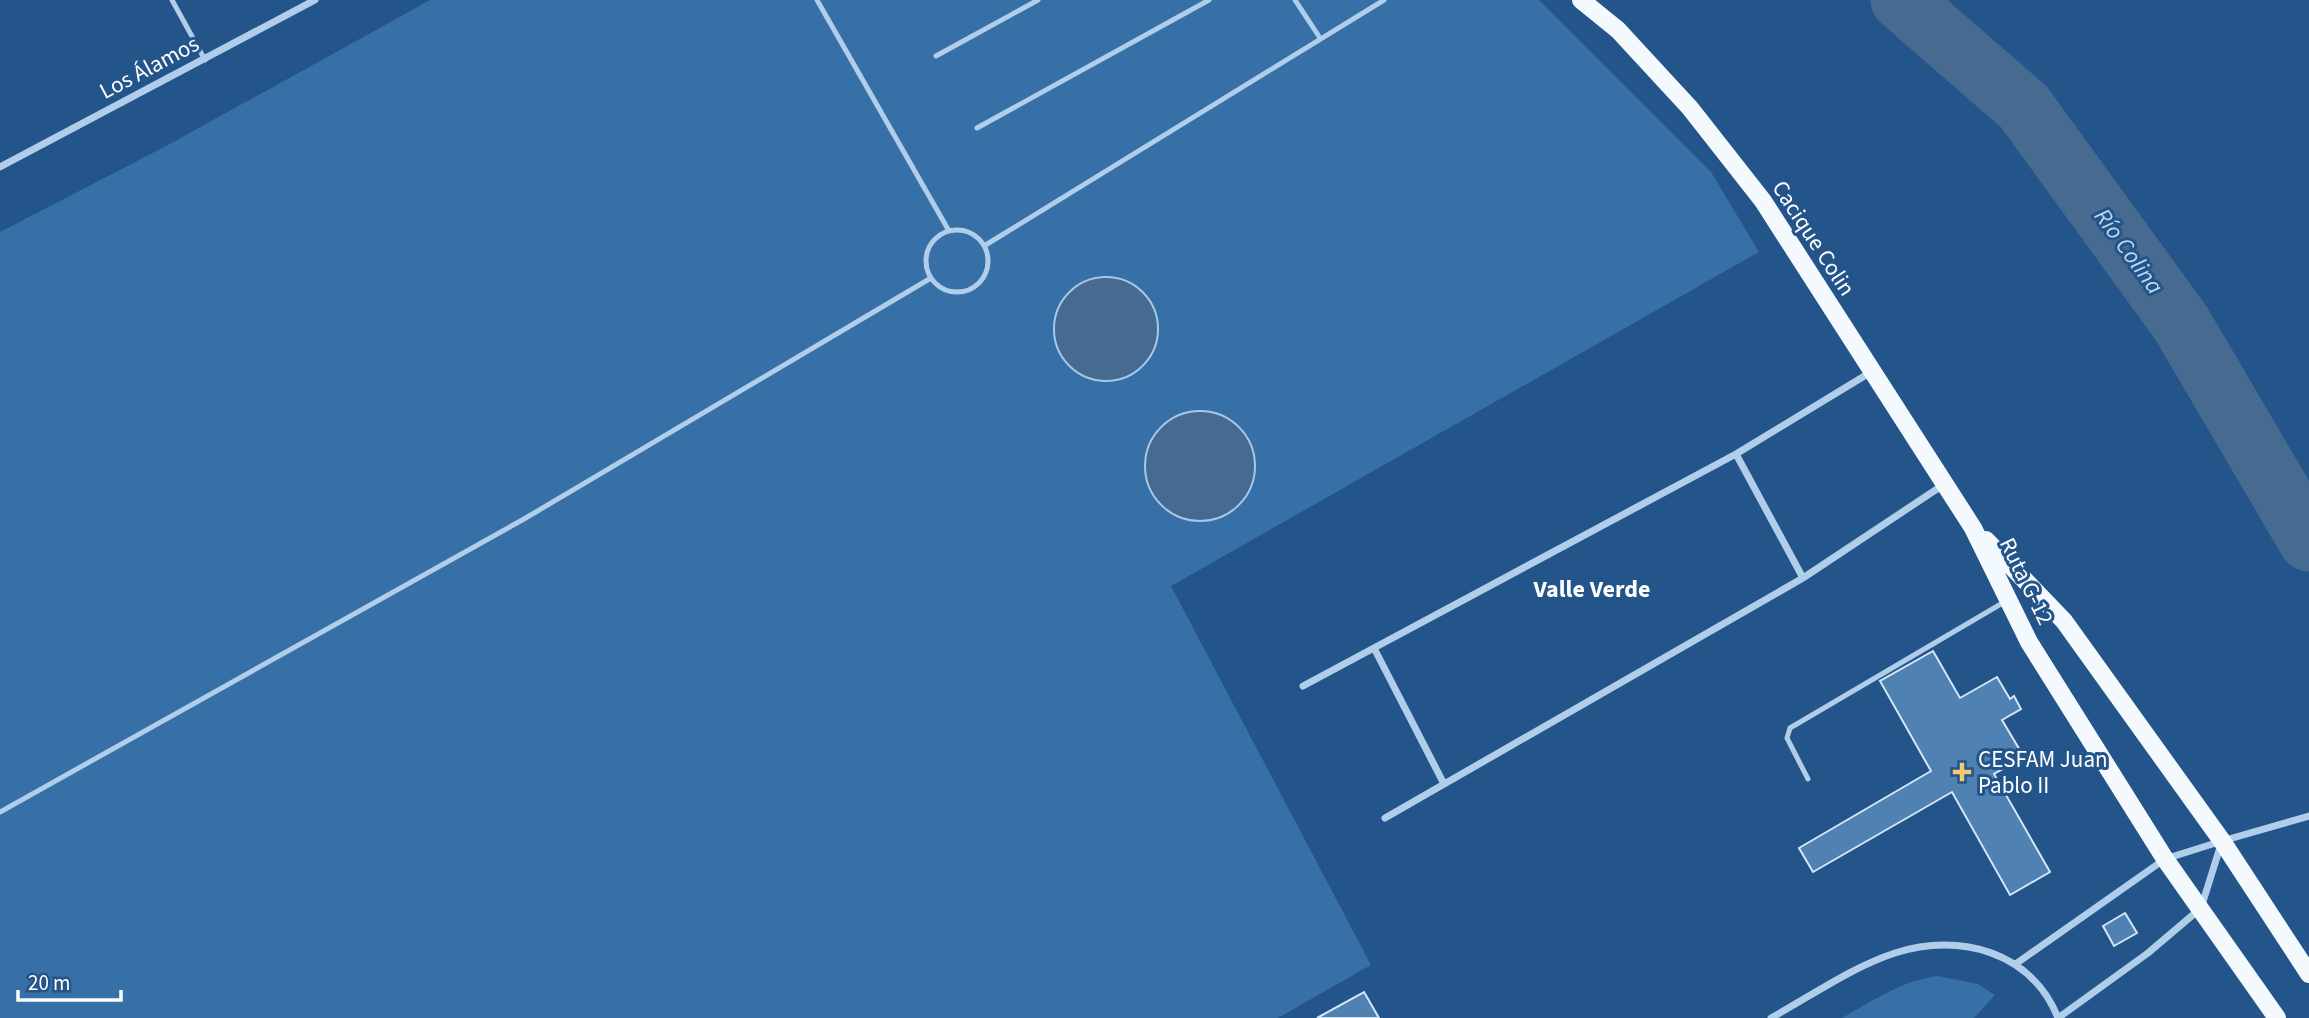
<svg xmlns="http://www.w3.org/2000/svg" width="2309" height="1018" viewBox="0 0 2309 1018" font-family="'Source Sans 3',sans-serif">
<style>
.green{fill:#376fa7}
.water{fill:#476a90;stroke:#a4c8eb;stroke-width:2}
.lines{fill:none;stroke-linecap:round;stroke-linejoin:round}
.river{stroke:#476a90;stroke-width:61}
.building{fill:#5081b3;stroke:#d5e6f8;stroke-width:2}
.service{stroke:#b0cdea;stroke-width:5}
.minor{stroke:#b0cdea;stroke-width:7}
.primary{stroke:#f4f9fe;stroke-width:18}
.poi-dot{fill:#f5ca73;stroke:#23548a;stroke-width:2.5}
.labels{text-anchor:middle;stroke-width:6;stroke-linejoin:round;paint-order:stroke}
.street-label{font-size:23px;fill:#fff;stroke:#23548a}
.poi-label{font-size:23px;fill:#fff;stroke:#23548a;text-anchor:start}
.water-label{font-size:24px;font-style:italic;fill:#bcd7f1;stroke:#23548a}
.neighbourhood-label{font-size:24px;font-weight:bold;fill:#fff;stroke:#23548a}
</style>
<rect width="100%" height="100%" fill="#23548a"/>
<path class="green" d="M430,0H1539L1711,172L1759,252L1171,586L1371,965L1278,1018H0V232L168,145Z
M1938,976L1978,984L1995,995L1974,1018H1842C1873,1001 1902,980 1938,976Z"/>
<path class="water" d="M1054 329a52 52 0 1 1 104 0a52 52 0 1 1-104 0Z
M1145 466a55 55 0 1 1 110 0a55 55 0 1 1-110 0Z"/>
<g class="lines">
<path class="river" d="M1901,0L2024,107L2181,323L2309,541"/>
</g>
<path class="building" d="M1933,651L1960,698L1997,677L2010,699L2014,696L2021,709L2002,720L2024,757L1994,774L2050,872L2010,895L1952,792L1813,872L1799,848L1931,771L1880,681Z
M2125,913L2137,933L2114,946L2103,926Z
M1364,992L1379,1018H1317Z"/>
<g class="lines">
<path class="service" d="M172,0L205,60
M817,0L949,231
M1295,0L1320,38
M936,56L1038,0
M977,128L1209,0
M926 261a31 31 0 1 1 62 0a31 31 0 1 1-62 0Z
M984,246L1384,0
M1808,779L1787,738L1790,728L2006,601
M0,812L524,519L931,278"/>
<path class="minor" d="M0,167L315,0
M1736,454L1803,578
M1375,650L1443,782
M1303,686L1736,454L1871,372
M1385,818L1803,578L1943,485
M2222,841L2309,816
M2017,963L2165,859L2222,841L2201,908L2148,953L2058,1018
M1771,1018C1811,996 1852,967 1895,953C1960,932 2032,952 2058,1018"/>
<path class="primary" d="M1581,0L1618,30L1690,108L1763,201L1973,528L2029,642L2165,859L2277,1018
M1986,540L2064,621L2222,841L2309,974"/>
</g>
<path class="poi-dot" d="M1958.5 761.5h7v7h7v7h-7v7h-7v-7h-7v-7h7z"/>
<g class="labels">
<g class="street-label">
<text transform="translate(149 67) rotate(-28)" y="8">Los Álamos</text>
<text transform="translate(1814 238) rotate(57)" y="8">Cacique Colin</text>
<text transform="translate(2027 581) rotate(64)" y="8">Ruta G-12</text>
</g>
<g class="poi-label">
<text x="1978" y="767">CESFAM Juan<tspan x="1978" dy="26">Pablo II</tspan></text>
</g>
<g class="water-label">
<text transform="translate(2129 251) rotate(54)" y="8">Río Colina</text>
</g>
<g class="neighbourhood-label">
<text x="1592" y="597">Valle Verde</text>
</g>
</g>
<path d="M18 990v10h103v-10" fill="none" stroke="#ffffff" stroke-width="3.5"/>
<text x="28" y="990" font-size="21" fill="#ffffff" stroke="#23548a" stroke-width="5" paint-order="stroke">20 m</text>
</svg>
